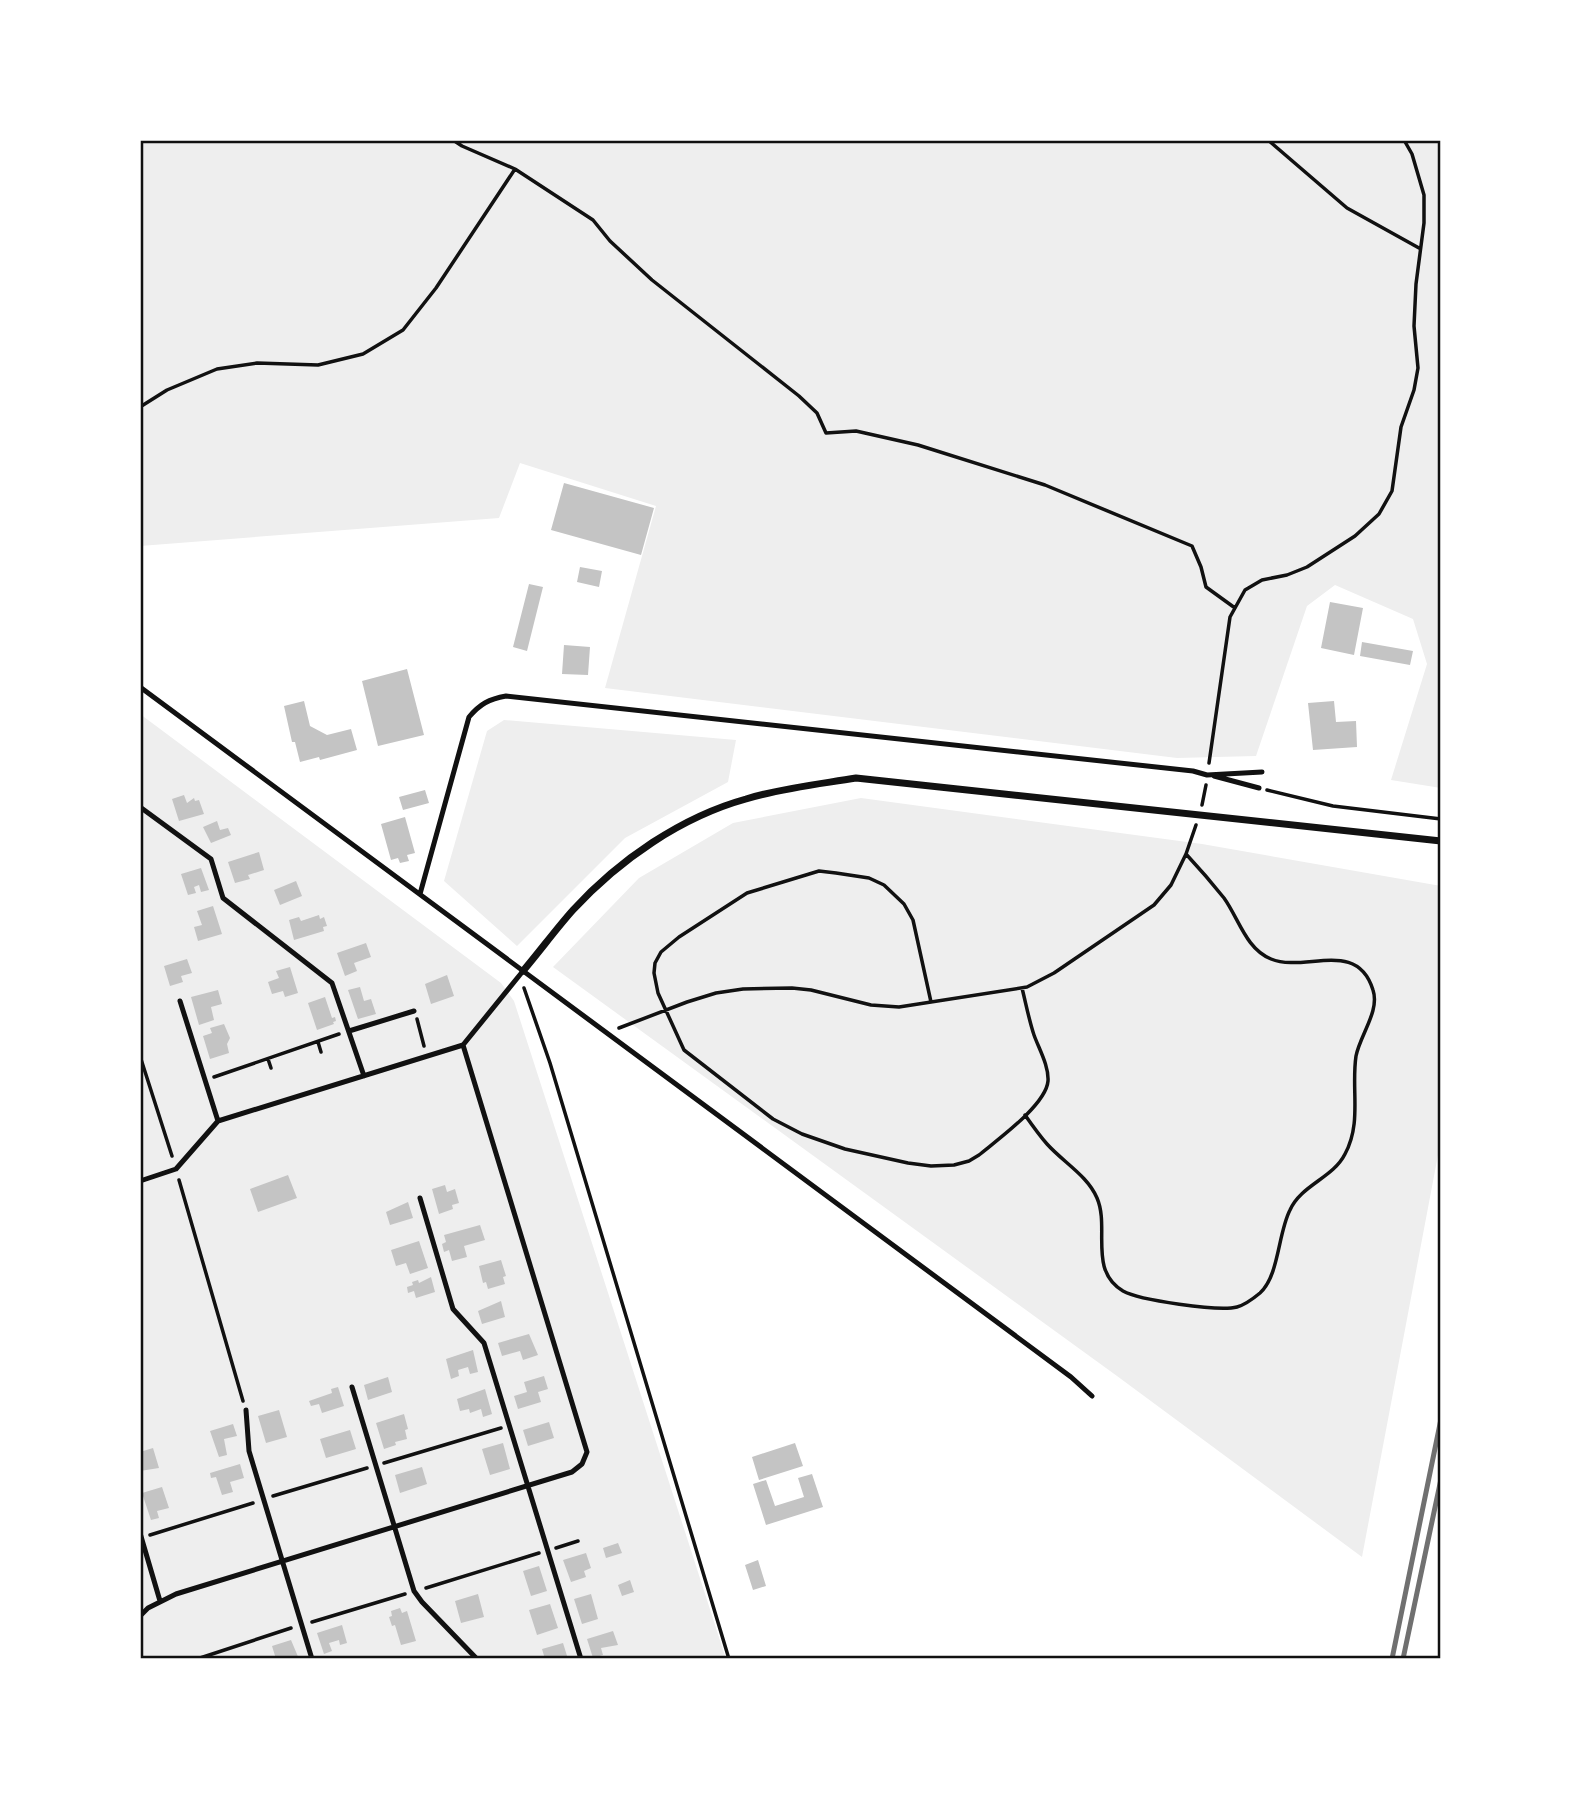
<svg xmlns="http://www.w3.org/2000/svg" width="1581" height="1799" viewBox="0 0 1581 1799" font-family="Poppins,sans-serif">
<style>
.green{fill:#eee}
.building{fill:#c4c4c4}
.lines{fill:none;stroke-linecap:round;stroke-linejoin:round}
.path{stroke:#111;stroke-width:3.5}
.service{stroke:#111;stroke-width:5}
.minor{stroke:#111;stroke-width:7}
.rail{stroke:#707070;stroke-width:5}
.neatline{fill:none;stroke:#111;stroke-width:2.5}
</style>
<rect width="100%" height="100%" fill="#fff"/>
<path class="green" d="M140,140H1441V788L1391,780L1427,664L1413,619L1335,585L1307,606L1256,756L1177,758L605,688L656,506L520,463L499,518L140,546Z
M140,714L501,983L514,1001L726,1659H140Z
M504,720L736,740L728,782L625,838L517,946L444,881L487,731Z
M861,798L1202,844L1441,886V1139L1362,1557L1117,1376L553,967L639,878L733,823Z"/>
<path class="building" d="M564,483L654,508L641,555L551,530Z
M580,567L602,571L599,587L577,582Z
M529,584L543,587L527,651L513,647Z
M1330,602L1363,608L1354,655L1321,648Z
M1362,642L1413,651L1410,665L1360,656Z
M564,645L590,647L588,675L562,674Z
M407,669L424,735L378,746L362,681Z
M304,701L310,726L327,735L351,729L357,750L320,760L319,757L300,762L295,742H292L284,706Z
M1334,701L1336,722L1356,721L1357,747L1313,750L1308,703Z
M425,790L429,803L403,810L399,797Z
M184,795L187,803L194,798L195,801L199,800L204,814L179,821L172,799Z
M405,817L415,853L407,855L409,861L400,863L398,858L391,860L381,824Z
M217,821L220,830L228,828L231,835L211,843L203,827Z
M259,852L264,870L248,875L250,879L235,883L228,862Z
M201,868L209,890L201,892L199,885L194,887L196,893L188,895L181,874Z
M296,881L302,896L280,905L274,890Z
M213,906L222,934L198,941L194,927L202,925L197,911Z
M319,915L320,919L324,917L327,926L323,927L324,931L294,940L289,920L299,917L301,921Z
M366,943L371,957L354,963L357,971L345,976L337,953Z
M187,959L192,973L181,976L183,982L170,986L164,966Z
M290,967L298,993L285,997L283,991L272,994L268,982L279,978L276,971Z
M447,975L454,996L431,1004L425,984Z
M360,987L364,1001L371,999L376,1014L358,1019L348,990Z
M218,990L222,1004L211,1007L214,1020L199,1025L191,997Z
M325,997L332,1018L335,1017L336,1021L333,1022L334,1024L317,1030L308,1003Z
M224,1024L230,1038L227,1044L229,1053L210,1059L203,1036L212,1033L210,1028Z
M288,1175L297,1198L258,1212L250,1189Z
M445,1185L447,1192L455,1189L459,1203L452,1205L453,1209L439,1214L432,1189Z
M408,1202L413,1218L390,1225L386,1212Z
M480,1225L485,1240L464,1246L467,1257L452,1261L449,1250L444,1252L442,1244L446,1242L444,1235Z
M419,1241L428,1268L410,1274L406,1263L396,1266L391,1250Z
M501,1260L506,1276L503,1277L505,1284L488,1289L486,1282L483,1283L479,1266Z
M431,1277L435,1292L416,1298L414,1291L408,1293L407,1287L413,1285L412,1282L418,1280L419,1283Z
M501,1301L505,1317L482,1324L478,1311Z
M529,1334L538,1355L523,1360L520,1351L502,1356L498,1343Z
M473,1350L478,1372L470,1374L468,1367L458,1370L459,1376L451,1379L446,1359Z
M544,1376L548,1389L538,1392L541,1402L518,1409L514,1396L527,1392L524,1382Z
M388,1377L392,1392L368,1400L364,1385Z
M338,1387L344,1406L322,1413L319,1404L311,1406L309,1401L332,1393L331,1389Z
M485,1389L492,1414L483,1417L481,1409L470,1413L469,1409L460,1411L457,1399Z
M279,1410L287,1437L266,1443L258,1416Z
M404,1414L408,1429L405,1430L407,1439L395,1442L396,1445L384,1449L376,1423Z
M549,1422L554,1438L528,1446L523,1430Z
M233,1424L237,1436L224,1439L227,1455L219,1457L210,1431Z
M350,1430L356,1449L326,1458L320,1439Z
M503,1443L510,1469L490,1475L482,1449Z
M795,1443L803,1466L759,1480L752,1457Z
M153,1448L159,1468L140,1471V1452Z
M240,1464L244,1478L230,1482L233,1492L222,1495L216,1477L211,1478L210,1473Z
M422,1467L427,1484L400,1493L395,1475Z
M812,1474L823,1507L766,1525L753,1484L766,1480L775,1506L804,1497L798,1478Z
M162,1487L169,1508L157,1511L159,1518L151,1520L142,1493Z
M618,1543L622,1553L606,1558L603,1548Z
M586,1553L591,1568L584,1571L586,1577L571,1582L563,1560Z
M758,1560L766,1586L753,1590L745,1565Z
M539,1566L547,1591L531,1596L523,1571Z
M630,1580L634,1592L622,1596L618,1585Z
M478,1594L484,1617L461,1623L455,1601Z
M591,1594L598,1619L582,1624L574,1599Z
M550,1604L558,1628L537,1635L529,1610Z
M400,1608L402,1613L407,1611L416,1641L401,1645L395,1625L392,1626L389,1617L392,1616L391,1611Z
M342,1625L347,1643L340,1645L339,1640L329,1643L332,1651L324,1654L317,1633Z
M613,1631L618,1645L601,1648L603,1655L593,1658L587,1639Z
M291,1640L299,1659H276L272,1646Z
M563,1643L568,1659H545L542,1649Z"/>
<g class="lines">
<path class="path" d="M1268,140L1347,208L1419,248
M515,169L593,220L610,241L652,280L799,396L817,413L826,433L856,431L918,445L1045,485L1192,546L1201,567L1206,587L1235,608
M140,407L167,390L217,369L257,363L318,365L363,354L403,330L436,288L515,169L462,146L453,140
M1209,763L1230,617L1245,590L1262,580L1287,575L1307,567L1355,536L1379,514L1392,491L1401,427L1414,390L1418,368L1414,326L1416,284L1424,223V195L1412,154L1404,140
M1267,790L1333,806L1441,819
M1202,805L1206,785
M524,988L550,1063L729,1659
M931,1002L913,920L904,904L884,885L869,878L836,873L819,871L747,893L679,937L661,952L655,963L654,973L658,993L684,1050L773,1119L802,1134L845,1149L908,1163L931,1166L954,1165L969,1161L979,1155C997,1140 1046,1105 1048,1081C1049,1066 1039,1049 1034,1035C1029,1020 1026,1004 1022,988
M417,1019L424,1046
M619,1028L687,1002L716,993L743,989L792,988L811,990L871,1005L899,1007L1027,987L1054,973L1154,905L1171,885L1186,854L1196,825
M318,1042L321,1052
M140,1056L172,1156
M268,1059L271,1068
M214,1077L339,1034
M1025,1115C1032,1125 1039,1135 1047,1144C1063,1162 1088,1176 1097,1198C1110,1228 1088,1270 1123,1291C1139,1300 1219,1312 1237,1307C1244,1305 1254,1298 1260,1293C1279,1276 1278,1233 1290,1210C1301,1185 1333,1178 1345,1154C1362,1123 1351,1089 1356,1056C1360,1035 1380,1011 1373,990C1357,938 1305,973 1271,959C1246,949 1239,919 1224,898C1212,883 1199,868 1186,854
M179,1180L243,1401
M384,1463L501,1428
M273,1496L367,1468
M150,1535L253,1503
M556,1548L578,1541
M426,1588L539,1553
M312,1622L405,1594
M197,1659L291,1628"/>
<path class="service" d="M140,687L1071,1377L1092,1396
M1214,776L1259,788
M140,807L211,859L223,898L332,983L364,1076
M420,894L469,717C480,704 489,699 506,696L1193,771L1207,775L1262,772
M180,1001L218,1121
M349,1031L414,1011
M140,1181L176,1169L218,1121L463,1045L523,971
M420,1198L453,1309L484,1343L581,1659
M352,1387L414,1591L422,1602L477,1659
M246,1410L249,1451L312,1659
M140,1533L160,1601
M140,1616L148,1608L176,1594L572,1472L582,1464L587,1452L463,1045"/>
<path class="minor" d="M523,971C540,951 556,929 573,910C619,860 681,817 746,799C782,788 820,784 856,778L1441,841"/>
<path class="rail" d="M1392,1659L1441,1419
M1403,1659L1441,1479"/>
</g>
<rect width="1581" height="1799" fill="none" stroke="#ffffff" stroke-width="284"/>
<rect x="142" y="142" width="1297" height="1515" class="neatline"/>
</svg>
